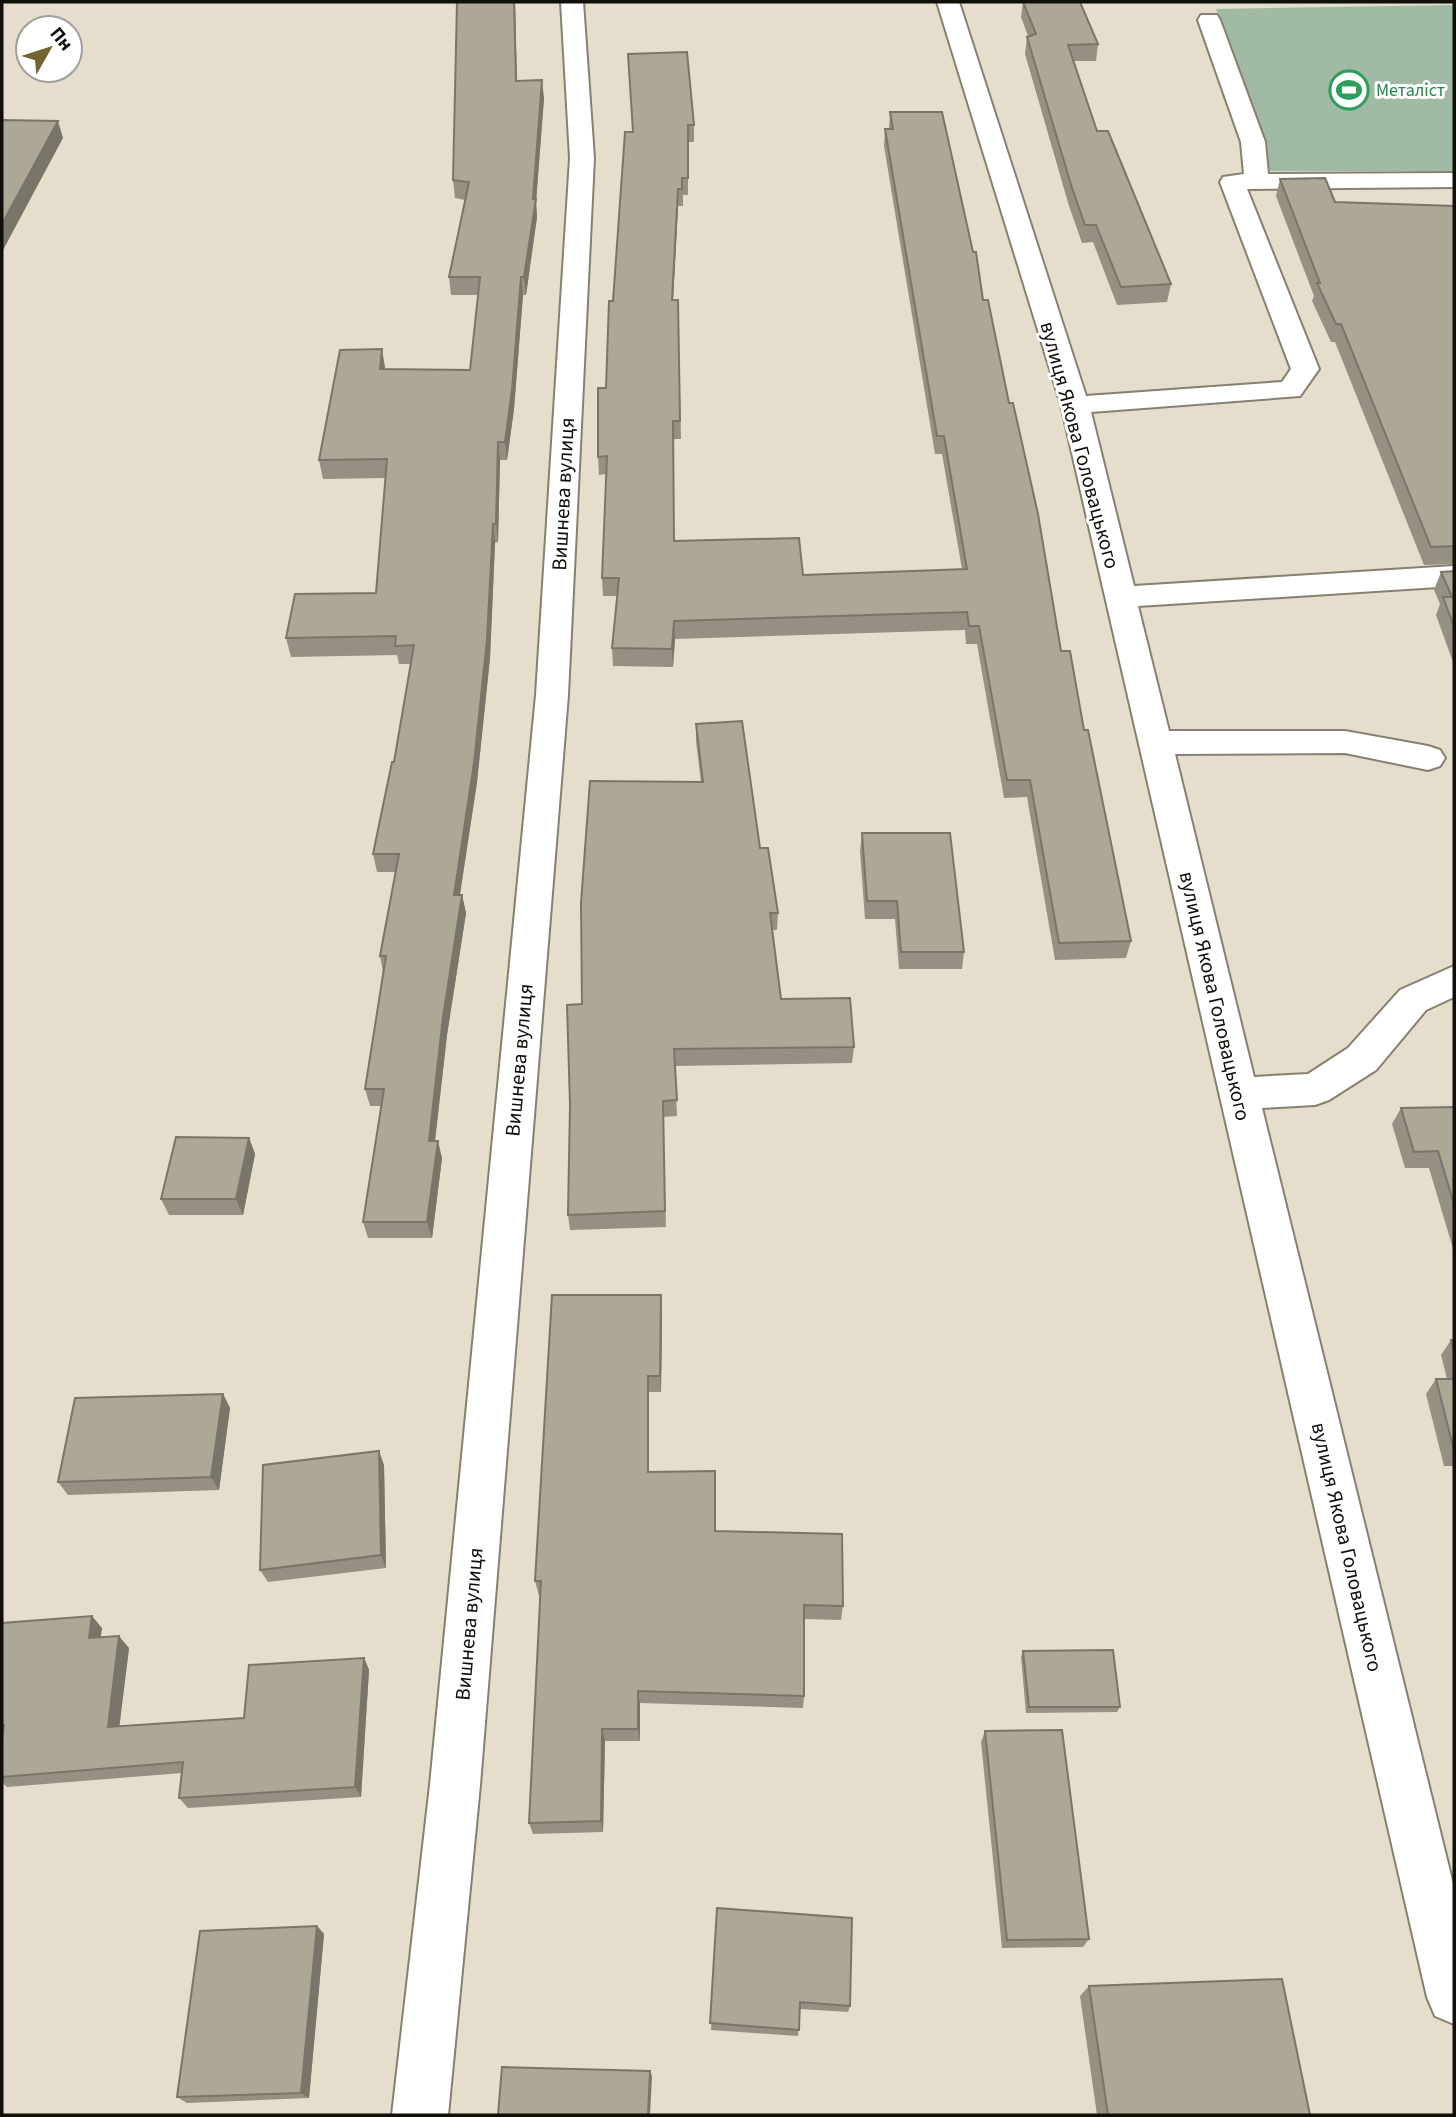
<svg xmlns="http://www.w3.org/2000/svg" width="1456" height="2117" viewBox="0 0 1456 2117" font-family="'Source Sans 3',sans-serif">
<style>
.green{fill:#a1baa5}
.lines{fill:none;stroke-linecap:round;stroke-linejoin:round}
.minor-casing{stroke:#868070;stroke-width:4}
.minor{fill:#fff;fill-rule:evenodd}
.wall{fill:#959081}
.shaded-wall{fill:#797569}
.building{fill:#ada796;stroke:#797569;stroke-width:2}
.labels{text-anchor:middle;stroke-width:6;stroke-linejoin:round;paint-order:stroke}
.far-leisure-label{font-size:18px;fill:#27864d;stroke:#fff;text-anchor:start}
.street-label{font-size:21px;fill:#110f09;stroke:#fff}
</style>
<rect width="100%" height="100%" fill="#e5decc"/>
<path class="green" d="M1454,5V171H1270L1216,9Z"/>
<g class="lines">
<g class="minor-casing">
<path id="minor" d="M561,2H583L594,158L568,695L480,1785L448,2115H392L430,1785L536,695L570,158Z
M937,2H959L1086,396L1282,382L1291,369L1220,182L1223,177L1244,174L1241,142L1198,20L1201,15H1217L1220,20L1265,142L1268,174L1454,173V187L1247,189L1319,369L1300,396L1091,412L1134,586L1454,566V586L1138,606L1169,731H1345L1428,746L1440,750L1445,758L1440,766L1428,770L1345,753L1175,754L1254,1077L1308,1074L1348,1048L1400,990L1454,966V997L1426,1010L1376,1070L1329,1100L1315,1105L1262,1108L1454,1888V2024L1435,2016L1427,1997L1061,405Z"/>
</g>
<use href="#minor" class="minor"/>
</g>
<path class="wall" d="M457,2H515L517,81L544,98L536,202L537,217L526,295H523L514,409L507,460H500L498,542L495,543L490,658L477,782L460,895H462L466,913L447,1035L435,1141L442,1158L432,1238H368L363,1222L381,1106H370L365,1089L383,971L380,956L396,872H377L373,854L394,762L411,664H399L397,655L291,657L286,638L376,593L385,478L323,479L319,460L385,367V369L470,370L478,295H451L449,277L465,200L455,198L453,180Z
M1023,2L1098,44L1096,61H1074L1097,131L1171,284L1167,302L1117,305L1093,242L1082,243L1069,206L1025,54L1027,37L1028,36L1021,17Z
M890,112L983,300L1061,651L1084,730L1131,941L1126,958L1055,960L1027,797L1004,798L977,644H966L965,630L675,639L673,667L613,666L612,648L617,596H603L602,578L606,474L599,475L598,457L606,388L613,301L633,132L694,125V142H688V195H683V206H678L673,300H678L681,439H674V541L803,575L962,569L942,454H935L884,146L885,129H889Z
M1280,179L1335,202L1454,206V564L1424,565L1335,342H1331L1312,301L1314,296L1276,196Z
M1454,571V665L1436,615L1440,604L1434,590L1441,572Z
M696,724L760,848L778,913L777,930H772L781,999L854,1047L852,1063L675,1066L677,1116L663,1117L666,1227L570,1230L568,1215L582,1004L701,782L696,741Z
M862,833L964,952L962,969H899L895,919H865L860,851Z
M1454,1107V1252L1429,1168H1405L1392,1124L1401,1108Z
M249,1138L255,1154L243,1215H169L161,1199Z
M662,1313L661,1392H649V1472L716,1531L843,1606L841,1620L804,1619V1696L803,1708L640,1703V1741H605L603,1832L533,1834L529,1823L540,1596H539L535,1581Z
M1451,1340H1454V1466H1444L1426,1394L1436,1379H1447L1441,1355Z
M223,1394L230,1408L219,1490L68,1495L58,1482Z
M384,1465L386,1568L268,1582L260,1570Z
M2,1623L102,1628L100,1637L129,1648L119,1726L244,1718L364,1658L369,1670L361,1797L188,1808L179,1798L182,1773L7,1787L2,1782Z
M1023,1651L1120,1707L1117,1712L1026,1713L1021,1657Z
M985,1731L1089,1939L1083,1947L1002,1948L981,1742Z
M717,1908L850,2006L848,2012L800,2009L798,2036L711,2030Z
M317,1926L324,1934L309,2098L187,2103L177,2097Z
M1089,1986L1310,2115H1097L1080,1996Z"/>
<path class="shaded-wall" d="M514,2H515L517,99L516,81Z
M542,80L544,98L536,202L537,217L526,295L524,277L533,199Z
M58,121L63,138L2,252V224Z
M678,189V206L672,318V300Z
M521,277L523,295L514,409L507,460L505,442Z
M382,349L385,367L383,388L380,369Z
M498,442L500,460L498,542L496,524Z
M493,524L495,543L490,658L477,782L457,913L454,895Z
M674,621L675,639L673,667L672,649Z
M462,895L466,913L447,1035L433,1158L429,1141L443,1017Z
M249,1138L255,1154L243,1215L236,1199Z
M438,1141L442,1158L432,1238L427,1222Z
M661,1295L662,1313L661,1392L660,1376Z
M648,1376L649,1392V1487L648,1472Z
M223,1394L230,1408L219,1490L211,1477Z
M379,1451L384,1465L386,1568L381,1555Z
M92,1616L102,1628L99,1650L89,1638Z
M119,1636L129,1648L118,1738L108,1727Z
M364,1658L369,1670L361,1797L355,1787Z
M638,1691L640,1703V1741L638,1729Z
M602,1729L605,1741L603,1832L601,1821Z
M317,1926L324,1934L309,2098L301,2093Z
M650,2071L652,2076L650,2115H648Z"/>
<path class="building" d="M457,2H514L516,81L542,80L533,199H536L524,277H521L512,390L505,442H498L496,524H493L487,639L474,763L454,895H462L443,1017L429,1141H438L427,1222H363L384,1089H365L386,956H380L399,854H373L392,762H394L414,645L395,646L396,636L286,638L295,594L376,593L387,459L319,460L340,350L382,349L380,369L470,370L480,277H449L469,182L453,180Z
M1023,2H1080L1098,44L1068,45L1097,131H1108L1171,284L1121,287L1096,225H1085L1072,188L1027,37L1036,34Z
M687,52L694,125H688V178H682V189H678L672,300H678L680,421H673L674,541L799,538L803,575L967,569L944,436H937L885,129H893L890,112H942L973,252H976L983,300H988L1009,403H1013L1038,514L1061,651H1070L1084,730H1088L1131,941L1059,943L1030,780H1007L979,626H969L967,612L674,621L672,649L612,648L619,578H602L607,456L598,457V388H606L609,301H613L625,132H633L628,54Z
M2,120L58,121L2,224Z
M1325,178L1335,202L1454,206V546L1431,547L1341,324H1336L1317,283H1320L1280,179Z
M1454,571V627L1443,597H1452L1441,572Z
M742,721L760,848H768L778,913H770L781,999L850,998L854,1047L674,1049L677,1100L663,1101L665,1211L568,1215L570,1105L567,1005L582,1004L581,903L590,781L703,782L696,724Z
M862,833H950L964,952H901L897,901H867Z
M1454,1107V1204L1438,1151L1414,1152L1401,1108Z
M176,1137L249,1138L236,1199H161Z
M552,1295H661L660,1376H648V1472L715,1471V1531L842,1534L843,1606L804,1605V1696L638,1691V1729H602L601,1821L529,1823L541,1581H535Z
M1451,1340H1454V1353Z
M1436,1379H1454V1451Z
M223,1394L211,1477L58,1482L75,1398Z
M379,1451L381,1555L260,1570L263,1465Z
M92,1616L89,1638L119,1636L108,1727L244,1718L249,1665L364,1658L355,1787L179,1798L183,1762L2,1777V1737L4,1725H2V1623Z
M1113,1650L1120,1707H1029L1023,1651Z
M1062,1730L1089,1939L1007,1940L985,1731Z
M717,1908L852,1918L850,2006L800,2002L799,2030L710,2023Z
M317,1926L301,2093L177,2097L200,1931Z
M1282,1979L1310,2115H1108L1089,1986Z
M502,2067L650,2071L648,2115H498Z"/>
<defs>
<g id="stadium-ring" transform="scale(2.0125)"><circle r="9.5" fill="#fff" stroke="#2e9e5b" stroke-width="1.5"/><path d="M0-5a6.5 5 0 1 0 0 10a6.5 5 0 1 0 0-10ZM-3.5-1.8h7v3.6h-7Z" fill="#2e9e5b"/></g>
</defs>
<g fill-rule="evenodd">
<use href="#stadium-ring" x="1349" y="90"/>
</g>
<g class="labels">
<g class="far-leisure-label">
<text x="1376" y="96">Металіст</text>
</g>
<g class="street-label">
<text transform="translate(1080 445) rotate(75)" y="7">вулиця Якова Головацького</text>
<text transform="translate(563 494) rotate(-87)" y="7">Вишнева вулиця</text>
<text transform="translate(1215 996) rotate(77)" y="7">вулиця Якова Головацького</text>
<text transform="translate(519 1060) rotate(-85)" y="7">Вишнева вулиця</text>
<text transform="translate(1347 1547) rotate(77)" y="7">вулиця Якова Головацького</text>
<text transform="translate(469 1624) rotate(-85)" y="7">Вишнева вулиця</text>
</g>
</g>
<rect width="1456" height="2117" fill="none" stroke="#110f09" stroke-width="7"/>
<g transform="translate(49 49) rotate(51)"><circle r="33" fill="#ffffff" stroke="#a09f9d" stroke-width="2"/>
<path d="M0-5L12 26L0 18L-12 26Z" fill="#716431"/>
<text y="-10" font-size="19" font-weight="bold" text-anchor="middle" fill="#110f09">Пн</text>
</g>
</svg>
